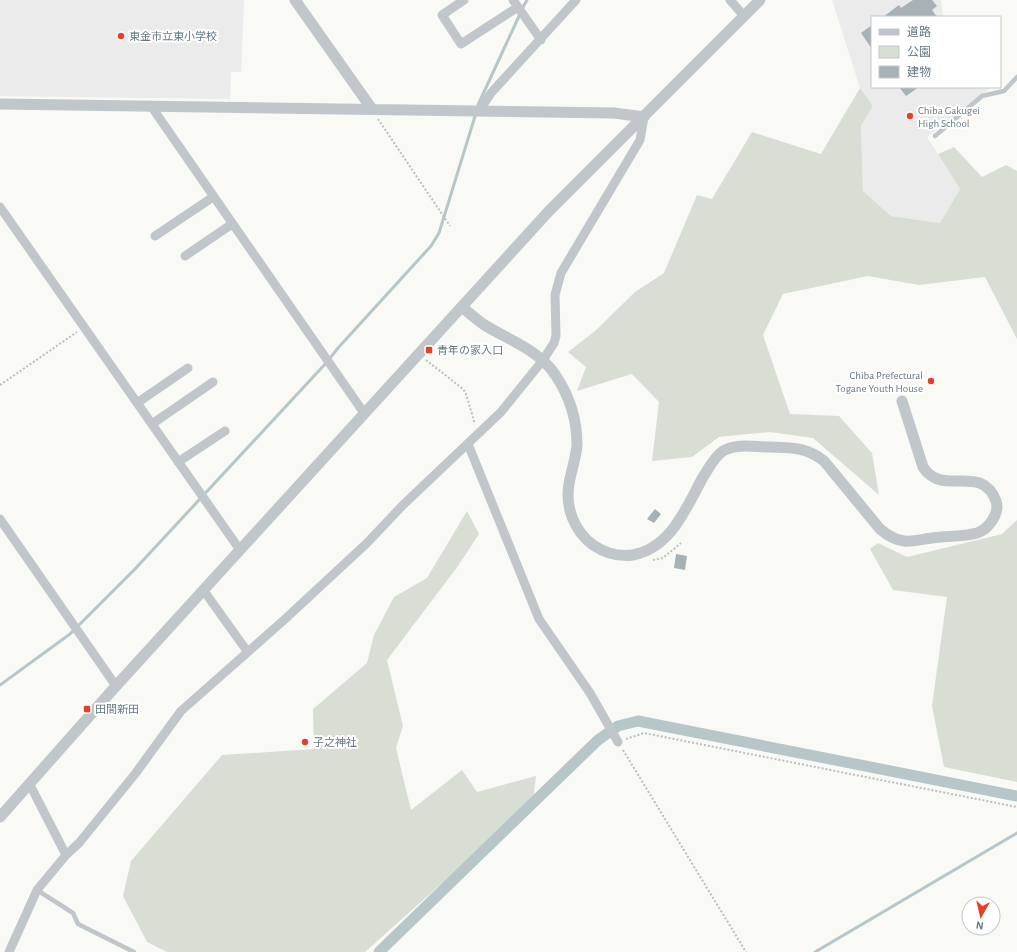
<svg xmlns="http://www.w3.org/2000/svg" width="1017" height="952" viewBox="0 0 1017 952" font-family="'Alegreya Sans','Noto Sans JP',sans-serif">
<style>
.built{fill:#eaebea}
.green{fill:#d9ded5}
.lines{fill:none;stroke-linecap:round;stroke-linejoin:round}
.stream{stroke:#b7c7c9;stroke-width:3}
.canal{stroke:#b7c7c9;stroke-width:11}
.building{fill:#a6b2b6}
.path{stroke:#babfc1;stroke-width:2;stroke-dasharray:2 2;stroke-linecap:butt}
.service{stroke:#c0c6c9;stroke-width:4.5}
.minor{stroke:#c0c6c9;stroke-width:9}
.tertiary{stroke:#c0c6c9;stroke-width:11}
.poi-dot{fill:#e64029;stroke:#fff;stroke-width:1.5}
.labels{text-anchor:middle;stroke-width:4;stroke-linejoin:round;paint-order:stroke}
.poi-label{font-size:11px;fill:#637882;stroke:#fff;text-anchor:start}
</style>
<rect width="100%" height="100%" fill="#f9f9f6"/>
<path class="built" d="M0,0H244L241,72H231L230,99L0,96Z
M832,0H941L943,16L945,17H872V87H992L927,137L960,189L940,223L891,216L863,191L861,126L873,106L860,88Z"/>
<path class="green" d="M860,88L873,106L861,126L863,191L891,216L940,223L960,189L938,154L954,147L982,177L1006,165L1017,171V339L985,277L919,285L868,276L783,294L763,335L790,414L839,416L872,453L879,495L813,438L770,432L719,437L692,457L652,461L659,402L632,374L577,391L586,367L568,352L595,331L635,292L664,273L697,195L712,199L752,132L821,154Z
M467,511L479,534L458,566L387,660L403,726L396,748L411,810L462,770L477,792L536,776L533,802L365,952H167L147,942L123,896L131,861L222,755L314,749L313,709L367,663L374,635L394,597L427,578Z
M1017,520V782L944,767L932,706L947,597L893,590L870,549L878,543L907,557L1002,534Z"/>
<g class="lines">
<path class="stream" d="M522,9L527,0
M478,105L520,14
M0,685L70,634L135,569L327,362L338,348L431,246L439,233L476,113
M815,952L1017,833"/>
<path class="canal" d="M379,952L598,740L618,726L638,721L1017,796"/>
</g>
<path class="building" d="M913,0H932L937,6L932,10L937,17H883L899,5L901,8Z
M872,25V49L861,33Z
M899,87H919L906,96Z
M655,509L661,514L654,523L647,519Z
M676,554L687,556L685,570L674,568Z"/>
<g class="lines">
<path class="path" d="M378,119L450,226
M426,360L463,389L466,394L475,424
M0,385L77,332
M653,560L663,558L681,543
M626,739L644,733L1017,807
M623,750L746,952"/>
<path class="service" d="M935,136L982,96L1004,91L1017,77
M37,890L73,913L78,924L134,952"/>
<path class="minor" d="M464,0L442,15L461,44L518,7
M513,0L541,40
M730,0L744,16
M151,106L364,413
M479,111L491,93L576,0
M0,207L240,550
M155,236L213,197
M185,256L232,224
M137,403L188,368
M152,424L213,382
M468,444L539,619L590,693L618,742
M178,462L225,431
M0,519L116,686
M204,591L247,651
M29,783L66,855
M9,952L37,890L66,855L79,843L135,774L181,711L284,620L367,543L403,505L501,412L543,360L554,343L556,336L555,295L561,273L640,140L644,117"/>
<path class="tertiary" d="M295,0L372,109
M0,104L614,113L644,117
M462,307C469,313 476,319 483,324C508,340 540,350 556,376C570,397 577,421 577,445C576,458 571,471 569,484C565,507 574,531 593,545C605,553 619,557 633,555C671,548 686,508 703,477C709,468 714,457 723,451C737,443 755,447 771,447C793,448 806,447 824,461L880,529C887,535 895,540 904,541C913,542 923,539 932,538C946,536 963,537 977,533C989,529 1000,513 996,501C981,462 943,498 923,467L902,401
M0,817L116,686L549,211L760,0"/>
</g>
<g class="poi-dot">
<circle cx="121" cy="36" r="4"/>
<circle cx="910" cy="116" r="4"/>
<rect x="425" y="346" width="8" height="8" rx="2"/>
<circle cx="931" cy="381" r="4"/>
<rect x="83" y="705" width="8" height="8" rx="2"/>
<circle cx="305" cy="742" r="4"/>
</g>
<g class="labels">
<g class="poi-label">
<text x="129" y="40">東金市立東小学校</text>
<text x="918" y="114">Chiba Gakugei<tspan x="918" dy="13">High School</tspan></text>
<text x="437" y="354">青年の家入口</text>
<text x="923" y="379" text-anchor="end">Chiba Prefectural<tspan x="923" dy="13">Togane Youth House</tspan></text>
<text x="95" y="713">田間新田</text>
<text x="313" y="746">子之神社</text>
</g>
</g>
<rect x="871" y="16" width="130" height="72" fill="#ffffff" stroke="#c1c9cd"/>
<rect x="879" y="29" width="20" height="6" fill="#c0c6c9" stroke="#c1c9cd"/>
<text x="907" y="36" font-size="12" fill="#637882">道路</text>
<rect x="879" y="46" width="20" height="12" fill="#d9ded5" stroke="#c1c9cd"/>
<text x="907" y="56" font-size="12" fill="#637882">公園</text>
<rect x="879" y="66" width="20" height="12" fill="#a6b2b6" stroke="#c1c9cd"/>
<text x="907" y="76" font-size="12" fill="#637882">建物</text>
<g transform="translate(981 916) rotate(188)"><circle r="19" fill="#ffffff" stroke="#c1c9cd"/>
<path d="M0-3L7 15L0 10L-7 15Z" fill="#e64029"/>
<text y="-6" font-size="11" font-weight="bold" text-anchor="middle" fill="#637882">N</text>
</g>
</svg>
